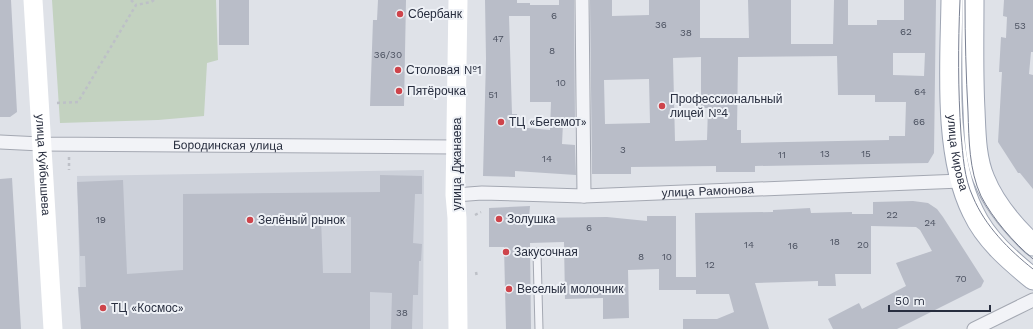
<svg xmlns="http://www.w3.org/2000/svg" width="1033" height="329" viewBox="0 0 1033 329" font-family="'Work Sans',sans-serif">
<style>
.built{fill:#cdd1da}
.green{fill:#c3d2c0}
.building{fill:#b9bdc8;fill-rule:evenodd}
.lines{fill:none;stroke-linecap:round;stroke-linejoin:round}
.lane-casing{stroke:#a4a8b2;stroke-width:9}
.street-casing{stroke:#a4a8b2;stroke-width:15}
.primary-casing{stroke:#9ea5b4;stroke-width:23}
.path{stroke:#bdc0c7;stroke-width:2.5;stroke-dasharray:3 3;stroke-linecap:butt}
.lane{stroke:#f2f3f7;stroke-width:7}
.street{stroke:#f2f3f7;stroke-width:13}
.secondary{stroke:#fff;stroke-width:19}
.primary{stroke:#fff;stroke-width:21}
.tram{stroke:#798092;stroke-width:1}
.poi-dot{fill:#ce444b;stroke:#eef1f6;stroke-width:1.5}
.labels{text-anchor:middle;stroke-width:4;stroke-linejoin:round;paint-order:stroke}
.number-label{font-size:10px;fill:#4c5261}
.poi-label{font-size:12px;fill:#282e3f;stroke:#eef1f6;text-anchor:start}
.street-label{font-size:12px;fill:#282e3f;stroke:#eef1f6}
</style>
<rect width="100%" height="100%" fill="#dfe2e8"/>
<path class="built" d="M424,170L423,329H81L77,176Z"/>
<path class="green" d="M52,0H216L218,60L207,63L204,116L158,120L60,123Z"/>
<path class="building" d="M0,0H11L17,112L10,117H0Z
M219,0H249V45H219Z
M378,0H406L404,106H370L373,20H377Z
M485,0H517V3H530V5H559V0H574L575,124L563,123L562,144L575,145L576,175L515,171V177L483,176L486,59ZM509,16H530V102H551L550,130L517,127V114H512Z
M590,0H612V16L649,15V0H700V38H749L748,0H791V44H833L834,0H848V25H877V20H904V0H936L934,153L928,163L755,166V172H716V166L631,167V174H592ZM893,53H925L924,76L893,75ZM837,56L838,95H875V102H906L905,136H889V140L741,143V130H737L738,57ZM701,57V108H708L707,140L675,141L673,58ZM649,79L650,123L605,124L604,80Z
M1004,0H1033V52H1031L1029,74L1033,75V189L1020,173H1018L998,142L1002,72H999L1001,37L1006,38L1007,17L1003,16Z
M380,175L422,176V194H415L413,243L422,244L421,261H419L418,295H413L412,329H391L392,293L370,292V329H81L78,287H86L85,256H80L77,182L123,180L127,274L183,270V194L380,192ZM351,217V273H323L321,218Z
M12,178L21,329H0V179Z
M913,201L928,203L937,209L943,217L984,281L981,287L897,329H833L828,319L859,303L862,309L906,286L896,263L932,251L920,230L916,227L871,226V274H835L836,286H818V281L755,283L769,329H683V319H717L734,312L729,294H696V290H659V269L628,270L629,318L603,319V298L565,299L564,242L530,243L531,329H506L504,247H489V208L530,206L529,218L607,217L647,221V216H676V277H696L695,213L773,212V210L810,208L811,213L852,212V214H873V202Z"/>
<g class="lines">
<g class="lane-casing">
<path id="lane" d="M537,252L539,329"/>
</g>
<g class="street-casing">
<g id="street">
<path d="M582,0L584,196"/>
<path id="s1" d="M0,142L41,144L456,147"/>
<path id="s2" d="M455,195L482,193L584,196L961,181"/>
<path d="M974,329L1033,300"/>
</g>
</g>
<g class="primary-casing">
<g id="primary">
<path id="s4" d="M952,0C951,65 944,154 973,212C986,240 1010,260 1033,279"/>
<path d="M973,0C973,37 972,73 974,110C975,133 975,158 984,179C994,204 1014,227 1033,245"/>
</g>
</g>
<path class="path" d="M131,0L136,5
M57,103L78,102L136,5L151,2L154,0
M69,157V170
M475,215L481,212
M476,272L477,277"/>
<use href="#lane" class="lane"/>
<use href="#street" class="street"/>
<g class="secondary">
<path id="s3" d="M33,0L53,329"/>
<path d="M458,329L457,218L455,195L458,0"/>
</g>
<use href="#primary" class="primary"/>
<path class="tram" d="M960,0C958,45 958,90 961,134C963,156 964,178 973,197C985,226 1009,250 1033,269
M965,0C965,38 966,75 968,112C969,140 969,170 981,196C993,219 1013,242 1033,259"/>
</g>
<g class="poi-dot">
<circle cx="400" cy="14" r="4"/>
<circle cx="398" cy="70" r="4"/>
<circle cx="399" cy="91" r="4"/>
<circle cx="662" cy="106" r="4"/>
<circle cx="501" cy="122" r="4"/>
<circle cx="499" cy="219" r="4"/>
<circle cx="250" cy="220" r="4"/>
<circle cx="506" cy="252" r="4"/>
<circle cx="509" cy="289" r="4"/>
<circle cx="103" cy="308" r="4"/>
</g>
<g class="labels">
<g class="number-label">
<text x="554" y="19">6</text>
<text x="661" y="28">36</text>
<text x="1020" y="29">53</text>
<text x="906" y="35">62</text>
<text x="686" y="36">38</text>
<text x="498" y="42">47</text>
<text x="552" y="54">8</text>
<text x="388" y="58">36/30</text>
<text x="561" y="86">10</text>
<text x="920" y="95">64</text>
<text x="493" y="98">51</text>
<text x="919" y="125">66</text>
<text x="623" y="153">3</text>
<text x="825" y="157">13</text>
<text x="866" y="157">15</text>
<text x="782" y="158">11</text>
<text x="547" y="162">14</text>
<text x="892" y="218">22</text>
<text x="101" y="223">19</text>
<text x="930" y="226">24</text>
<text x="589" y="231">6</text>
<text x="835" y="245">18</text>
<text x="749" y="248">14</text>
<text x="863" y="248">20</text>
<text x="793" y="249">16</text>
<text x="641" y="260">8</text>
<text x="667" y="260">10</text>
<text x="710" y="268">12</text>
<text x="961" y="282">70</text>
<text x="402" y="316">38</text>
</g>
<g class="poi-label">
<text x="408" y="18">Сбербанк</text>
<text x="406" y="74">Столовая №1</text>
<text x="407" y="95">Пятёрочка</text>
<text x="670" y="103">Профессиональный<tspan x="670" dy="14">лицей №4</tspan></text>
<text x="509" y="126">ТЦ «Бегемот»</text>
<text x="507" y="223">Золушка</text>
<text x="258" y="224">Зелёный рынок</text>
<text x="514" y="256">Закусочная</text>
<text x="517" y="293">Веселый молочник</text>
<text x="111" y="312">ТЦ «Космос»</text>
</g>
<g class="street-label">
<text dy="4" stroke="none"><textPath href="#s1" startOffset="228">Бородинская улица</textPath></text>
<text dy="4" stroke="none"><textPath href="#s4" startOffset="153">улица Кирова</textPath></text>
<text transform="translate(457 164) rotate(-90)" y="4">улица Джанаева</text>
<text dy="4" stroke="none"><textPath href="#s3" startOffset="165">улица Куйбышева</textPath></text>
<text dy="4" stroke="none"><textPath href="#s2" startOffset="253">улица Рамонова</textPath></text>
</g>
</g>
<path d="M889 305v6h101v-6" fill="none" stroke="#282e3f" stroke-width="2"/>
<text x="895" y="305" font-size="12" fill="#282e3f" stroke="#eef1f6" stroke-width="3" paint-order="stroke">50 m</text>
</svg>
